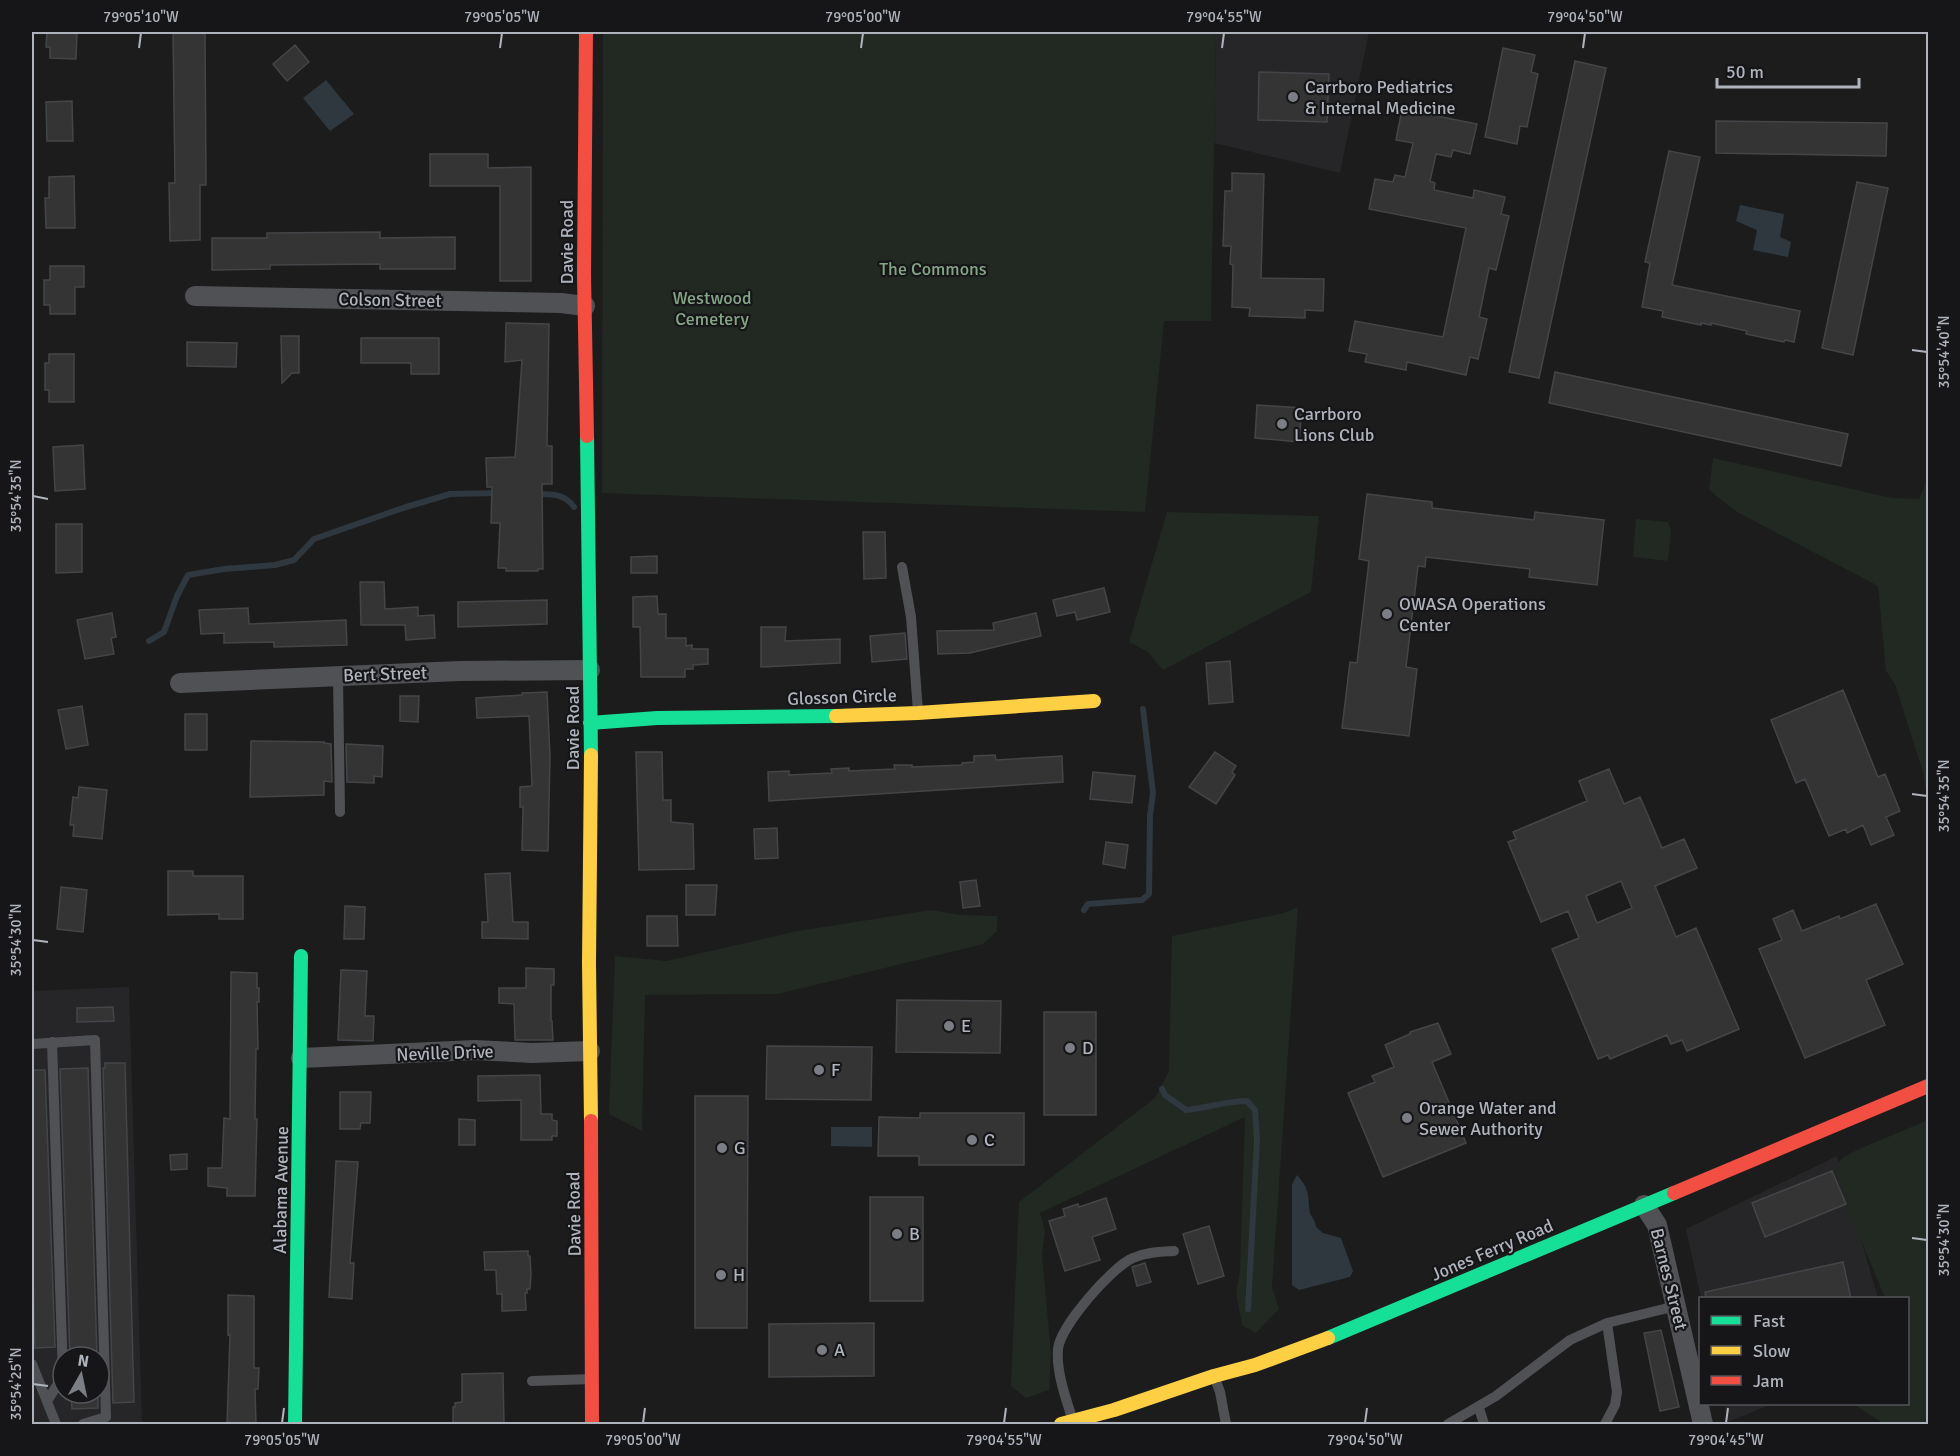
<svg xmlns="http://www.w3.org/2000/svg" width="1960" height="1456" viewBox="0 0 1960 1456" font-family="Signika,sans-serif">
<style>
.built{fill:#262628;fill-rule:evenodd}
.green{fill:#212922}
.water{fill:#2e383e}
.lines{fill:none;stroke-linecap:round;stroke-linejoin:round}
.stream{stroke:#2e383e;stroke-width:6}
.building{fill:#343434;stroke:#444548;stroke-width:1.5;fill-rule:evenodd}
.lane{stroke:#505155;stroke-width:10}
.street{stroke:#505155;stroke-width:20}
.fast{stroke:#16e098;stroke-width:14}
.slow{stroke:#ffcf43;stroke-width:14}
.jam{stroke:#f24e42;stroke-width:14}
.ticks{fill:none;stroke:#aeb3bc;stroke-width:2}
.poi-dot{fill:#7b7e84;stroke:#161618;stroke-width:2}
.labels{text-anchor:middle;stroke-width:4.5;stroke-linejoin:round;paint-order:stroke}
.poi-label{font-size:18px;fill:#aeb3bc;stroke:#161618;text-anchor:start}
.street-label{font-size:18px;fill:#aeb3bc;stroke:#161618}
.park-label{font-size:18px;fill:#85a686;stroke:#161618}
.neatline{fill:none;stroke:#aeb3bc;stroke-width:2}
.ticks-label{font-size:15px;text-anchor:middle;fill:#aeb3bc}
</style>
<rect width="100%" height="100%" fill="#1c1c1c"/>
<path class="built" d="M1216,32H1369L1340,173L1214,143Z
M129,987L142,1424H32V991ZM63,1357H99V1393H63Z
M1837,1156L1878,1298H1701L1686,1229Z
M1724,1404H1772L1728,1422Z"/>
<path class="green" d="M603,32H1216L1211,321H1164L1145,512L602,493Z
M1713,458L1892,498L1919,499L1928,478V803L1923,772L1895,684L1886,671L1878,586L1737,512L1709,490Z
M1167,512L1319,516L1311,592L1163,670L1148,652L1129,642Z
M1636,519L1668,522L1671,530L1668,561L1633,557Z
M1298,907L1272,1287L1279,1309L1256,1333L1242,1325L1236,1293L1240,1271L1245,1117L1040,1213L1045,1231L1042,1255L1051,1353L1049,1390L1026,1398L1011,1386L1019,1202L1155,1098L1169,1071L1172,936L1284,913Z
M931,910L960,915L997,916V931L983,944L778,994L645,995L642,1131L609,1114L615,956L667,961L798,931Z
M1928,1120V1424H1884L1853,1404H1908V1298H1885L1860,1238L1849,1219L1846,1211L1848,1201L1835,1168L1842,1158L1857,1150Z"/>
<path class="water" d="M326,80L354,114L330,131L303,98Z
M1740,205L1784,214L1780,237L1791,242L1788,257L1753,250L1757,230L1736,221Z
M831,1127H872V1147L831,1146Z
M1297,1175C1311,1191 1307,1194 1310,1213C1312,1218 1315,1220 1316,1227L1323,1233L1341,1238L1353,1271L1350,1277L1299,1290L1292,1285V1184Z"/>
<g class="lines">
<path class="stream" d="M535,494C550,494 565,493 574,507
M149,641L164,632L177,596L188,575L224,569L275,565L294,560L314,539L403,508L450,494L498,493
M1084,910L1088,904L1142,900L1149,894L1150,816L1153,793L1143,709
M1162,1089L1165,1095L1186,1110C1207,1108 1226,1101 1247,1101L1255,1110L1257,1140L1248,1309"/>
</g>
<path class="building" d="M47,32H77L76,59L50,58V47H46Z
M173,32H205L206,185H200V240L170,241L169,183H175Z
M295,45L309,62L287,81L273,64Z
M1503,48L1535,55L1531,72L1538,74L1527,127L1520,126L1517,144L1485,137Z
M1575,61L1606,68L1539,378L1509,372Z
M1259,72L1329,74L1327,122L1258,120Z
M72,101L73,141H47L46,102Z
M1402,109L1477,124L1470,154L1453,150L1451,157L1436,154L1430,181L1435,183L1434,190L1473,198L1474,190L1505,197L1501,214L1509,216L1496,270L1489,268L1479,317L1487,319L1478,359L1470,357L1466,375L1407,362L1406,370L1365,362L1367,354L1349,351L1355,321L1443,337L1466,228L1369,209L1375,179L1393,182L1395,175L1405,177L1413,143L1396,140Z
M1716,121L1887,123L1886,156L1716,153Z
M1669,151L1700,157L1672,285L1800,311L1794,342L1785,340L1784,342L1746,334L1747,331L1711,323V325L1701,323V325L1662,317L1663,311L1642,307L1650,263L1645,262Z
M430,154H488V168L531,167V281H500V186H430Z
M1232,173L1264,174L1261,278L1324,279L1323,311L1305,310V318L1249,316L1250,308L1232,307L1233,265L1230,264L1231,246H1223L1225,191H1232Z
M74,176L75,228H46L45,198H49V177Z
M1857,182L1888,188L1853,355L1822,348Z
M380,232V238L455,237V269H380V264L270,265V269L212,270V238H267V233Z
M50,266H84V287H75V314H50V305H44V280H50Z
M506,323L549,324L547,446H552V484H542L543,569H538V571H506V568H498L500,523H491L492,487H487L486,458L515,457L516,446L522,360L505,362Z
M281,336H299V373H292L282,383Z
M361,338H439V374H411V363H361Z
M187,342L237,343L236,367L187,366Z
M49,354H74V402H49V390H45V363H49Z
M1555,372L1848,434L1841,466L1549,403Z
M1257,405L1302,408L1299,442L1255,438Z
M83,445L85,489L55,491L53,447Z
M1367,494L1432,502V508L1534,520L1535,512L1604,520L1597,585L1529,577L1530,569L1426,557L1425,567L1418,566L1406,667L1417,669L1409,736L1342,728L1350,662L1357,663L1369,561L1359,559Z
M56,524H82V572L56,573Z
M863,532H885L886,578L864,579Z
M657,556V573H631V557Z
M360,582H384L385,609L418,607V616L434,615L435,638L406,640L405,625H361Z
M1104,588L1110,612L1077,620L1075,612L1057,616L1053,600Z
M657,596L658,614H666V638H686V646L692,645V649H708V664L693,665V669H685V677H641L640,627H633V597Z
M547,600V624L458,627V602Z
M248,608L249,624L346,620L347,645L274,647V642L224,643V633L201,634L199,610Z
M112,613L116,637L111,638L114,654L85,659L77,620Z
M1036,613L1041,636L970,653L938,654L937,631L994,630L993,623Z
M761,627H786L785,641L840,639V663L761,667Z
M905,633L907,659L872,662L870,636Z
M1230,661L1233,702L1209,704L1206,663Z
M1843,690L1878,777L1885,774L1900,811L1886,817L1894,835L1871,845L1863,825L1847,833L1846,829L1829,836L1805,779L1796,783L1771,720Z
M547,692L550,757L548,851L522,850L523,807H520V787L532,786L529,716L477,718L476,698L522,695V693Z
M400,696H419L418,722L400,721Z
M82,706L88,745L66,749L58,710Z
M185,714H207V750H185Z
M251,741L324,742V743L331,744L332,782L324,781V795L250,797Z
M346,744L383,746L382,777L374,776V783L347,782Z
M636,752H662L663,800H671V822L693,824L694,869L639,870Z
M1215,752L1236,766L1232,772L1235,775L1216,804L1189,787Z
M995,755L996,760L1062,756L1063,782L769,801L768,772L789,771V775L832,773L831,769L849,768V771L895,769L894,765H912V767L962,765V763L974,762V756Z
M1609,769L1624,804L1640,797L1662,848L1684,839L1697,868L1655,886L1676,937L1696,928L1739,1029L1687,1051L1682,1040L1671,1044L1667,1035L1610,1059L1608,1055L1598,1059L1552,949L1579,938L1568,911L1541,922L1508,842L1516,839L1513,832L1587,801L1579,781ZM1621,881L1632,908L1597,923L1586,896Z
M1093,772L1135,776L1132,803L1090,799Z
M79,787L107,790L102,839L73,836L74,825H70L73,797L78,798Z
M777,828L778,858L755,859L754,829Z
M1106,842L1128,845L1125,868L1103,864Z
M168,871H193V876H243V919H219V914L168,915Z
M510,873L513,922H528V939L482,938V922H488L485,874Z
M976,880L980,906L963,908L960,882Z
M686,885H717L715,915H686Z
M61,887L87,890L83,932L57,929Z
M1876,904L1903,964L1866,980L1885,1025L1805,1058L1759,949L1782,940L1773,919L1793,910L1802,931L1839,916L1840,919Z
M345,906L365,907L364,939H344Z
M647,916H677L678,946H647Z
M526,968L554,969V985H551V1021H552L553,1040H515L514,1004L499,1003V988H526Z
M341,970L367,971L365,1016H374L373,1041L338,1040Z
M231,972L257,973V988H259V1002H257L258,1049H256L255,1119H257L255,1196H227V1188L208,1186V1168H222L224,1118L230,1119Z
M897,1000L1001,1001L1000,1053L896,1052Z
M113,1007L114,1021L77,1022V1008Z
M1044,1012H1096V1115H1044Z
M1438,1023L1451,1054L1432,1062L1466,1143L1383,1177L1348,1093L1375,1082L1372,1076L1394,1067L1385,1045L1410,1034V1032Z
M767,1046L872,1047L871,1100L766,1099Z
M105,1063H125L134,1402L113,1403L103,1068H105Z
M88,1068L97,1357H70L60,1069Z
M32,1070H45L55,1347L35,1348L32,1234Z
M540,1075L541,1114H552V1120L557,1121V1136H552V1140H521V1100L478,1101V1076Z
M340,1092H371L370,1123H361L360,1129H340Z
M695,1096H748L747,1328H695Z
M920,1113H1024V1165H919V1156H878L879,1117L920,1118Z
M459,1119L475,1120V1145H459Z
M187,1154V1169L171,1170L170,1155Z
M336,1161L358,1162L350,1263H354L352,1299L329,1297Z
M1832,1171L1846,1204L1765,1237L1752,1203Z
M870,1197H923V1301H870Z
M1106,1198L1116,1229L1092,1237L1100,1260L1065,1271L1049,1221L1065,1216L1063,1209L1078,1204L1079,1207Z
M1209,1226L1224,1276L1198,1284L1183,1234Z
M528,1251V1256H530L531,1274L530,1289H527V1293H525L526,1310L502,1311V1294H497L496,1270H485L484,1252Z
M1843,1262L1851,1299H1706L1705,1292Z
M1145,1263L1151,1282L1137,1286L1132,1267Z
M228,1295L254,1296V1368H259L258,1389H255L256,1425H227L230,1335H228Z
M874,1323V1376L769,1377V1324Z
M1661,1330L1679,1407L1660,1411L1644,1333Z
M503,1373L504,1425L453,1424V1407H455V1403L462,1402V1374Z
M71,1393H98V1408L72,1409Z"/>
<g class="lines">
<path class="lane" d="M902,567L911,617L918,712
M338,677L340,812
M32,1044L95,1040L106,1417L83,1424
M32,1364L56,1424
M1214,1376L1220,1392L1226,1424
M532,1381L592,1379
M47,1401L63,1376L52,1042
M1479,1408L1484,1424
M1073,1421C1066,1399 1056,1372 1058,1349C1060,1326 1113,1266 1133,1258C1147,1252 1159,1252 1174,1251
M1448,1424L1496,1396L1570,1340L1607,1323
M1605,1424L1615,1405L1617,1392L1607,1323L1676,1306"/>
<path class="street" d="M195,296L561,303L585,306
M180,683L460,671L590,670
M301,1058L475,1050L532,1053L590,1051
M1644,1205L1657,1225L1703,1424"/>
<path class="fast" d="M587,436L591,755
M590,723L657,718L836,716
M1328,1338L1674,1193
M295,1424L301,956"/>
<path class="slow" d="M836,716L918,713L1094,701
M591,755L589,963L591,1121
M1061,1424L1114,1410L1214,1376L1255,1365L1328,1338"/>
<path class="jam" d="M586,32L584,275L587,436
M591,1121L592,1424
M1674,1193L1928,1086"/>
</g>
<path class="ticks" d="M139,48L141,33M500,48L502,33M861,48L863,33M1222,48L1224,33M1583,48L1585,33M1912,350L1927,352M33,496L48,499M1912,794L1927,796M33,940L48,942M1912,1238L1927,1240M33,1384L48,1386M282,1423L284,1408M643,1423L645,1408M1004,1423L1006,1408M1365,1423L1367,1408M1726,1423L1728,1408"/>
<g class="poi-dot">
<circle cx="1293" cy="97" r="6"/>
<circle cx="1282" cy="424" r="6"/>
<circle cx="1387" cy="614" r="6"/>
<circle cx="949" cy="1026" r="6"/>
<circle cx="1070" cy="1048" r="6"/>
<circle cx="819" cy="1070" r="6"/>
<circle cx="1407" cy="1118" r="6"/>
<circle cx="972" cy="1140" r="6"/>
<circle cx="722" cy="1148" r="6"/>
<circle cx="897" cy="1234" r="6"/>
<circle cx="721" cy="1275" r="6"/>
<circle cx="822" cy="1350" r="6"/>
</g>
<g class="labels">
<g class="poi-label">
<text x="1305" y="93">Carrboro Pediatrics<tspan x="1305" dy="21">&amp; Internal Medicine</tspan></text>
<text x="1294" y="420">Carrboro<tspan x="1294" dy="21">Lions Club</tspan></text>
<text x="1399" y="610">OWASA Operations<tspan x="1399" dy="21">Center</tspan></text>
<text x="961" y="1032">E</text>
<text x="1082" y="1054">D</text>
<text x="831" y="1076">F</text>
<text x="1419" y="1114">Orange Water and<tspan x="1419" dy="21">Sewer Authority</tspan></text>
<text x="984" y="1146">C</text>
<text x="734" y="1154">G</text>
<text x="909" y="1240">B</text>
<text x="733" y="1281">H</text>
<text x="834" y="1356">A</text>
</g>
<g class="street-label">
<text transform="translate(567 242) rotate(-90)" y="6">Davie Road</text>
<text transform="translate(390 300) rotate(1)" y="6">Colson Street</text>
<text transform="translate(385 674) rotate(-2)" y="6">Bert Street</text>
<text transform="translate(842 697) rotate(-2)" y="6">Glosson Circle</text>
<text transform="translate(573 728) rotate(-90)" y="6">Davie Road</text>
<text transform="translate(445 1053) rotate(-2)" y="6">Neville Drive</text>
<text transform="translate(281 1190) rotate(-89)" y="6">Alabama Avenue</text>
<text transform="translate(574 1214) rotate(-91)" y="6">Davie Road</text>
<text transform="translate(1492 1250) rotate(-23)" y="6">Jones Ferry Road</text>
<text transform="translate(1669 1279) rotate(76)" y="6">Barnes Street</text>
</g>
<g class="park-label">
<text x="933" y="275">The Commons</text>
<text x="712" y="304">Westwood<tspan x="712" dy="21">Cemetery</tspan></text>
</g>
</g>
<rect width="1960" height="1456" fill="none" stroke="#161618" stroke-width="66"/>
<rect x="1699" y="1297" width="210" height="108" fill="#161618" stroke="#53555a" stroke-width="1.5"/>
<rect x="1711" y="1316" width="30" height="9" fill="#16e098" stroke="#53555a" stroke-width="1.5"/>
<text x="1753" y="1327" font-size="18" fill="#aeb3bc">Fast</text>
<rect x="1711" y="1346" width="30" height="9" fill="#ffcf43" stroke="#53555a" stroke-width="1.5"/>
<text x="1753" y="1357" font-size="18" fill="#aeb3bc">Slow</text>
<rect x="1711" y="1376" width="30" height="9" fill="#f24e42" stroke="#53555a" stroke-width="1.5"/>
<text x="1753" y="1387" font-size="18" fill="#aeb3bc">Jam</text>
<g transform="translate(81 1375) rotate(9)"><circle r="28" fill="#161618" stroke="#53555a" stroke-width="1.5"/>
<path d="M0-4.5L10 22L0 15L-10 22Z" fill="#7b7e84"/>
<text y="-9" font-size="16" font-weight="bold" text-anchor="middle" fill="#aeb3bc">N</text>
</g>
<path d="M1717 78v9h142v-9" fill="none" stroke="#aeb3bc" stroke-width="3"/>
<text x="1726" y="78" font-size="18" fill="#aeb3bc" stroke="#161618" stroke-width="4.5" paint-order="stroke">50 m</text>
<rect x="33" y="33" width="1894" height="1390" class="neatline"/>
<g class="ticks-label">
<text x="141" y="22">79°05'10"W</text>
<text x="502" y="22">79°05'05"W</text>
<text x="863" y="22">79°05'00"W</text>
<text x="1224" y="22">79°04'55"W</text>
<text x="1585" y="22">79°04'50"W</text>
<text transform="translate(1944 352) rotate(-90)" y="5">35°54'40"N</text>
<text transform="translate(16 496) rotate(-90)" y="5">35°54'35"N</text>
<text transform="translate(1944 796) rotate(-90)" y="5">35°54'35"N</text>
<text transform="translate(16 940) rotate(-90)" y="5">35°54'30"N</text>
<text transform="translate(1944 1240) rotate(-90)" y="5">35°54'30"N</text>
<text transform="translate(16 1384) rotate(-90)" y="5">35°54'25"N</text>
<text x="282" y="1445">79°05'05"W</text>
<text x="643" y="1445">79°05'00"W</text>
<text x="1004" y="1445">79°04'55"W</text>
<text x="1365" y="1445">79°04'50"W</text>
<text x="1726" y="1445">79°04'45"W</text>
</g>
</svg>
